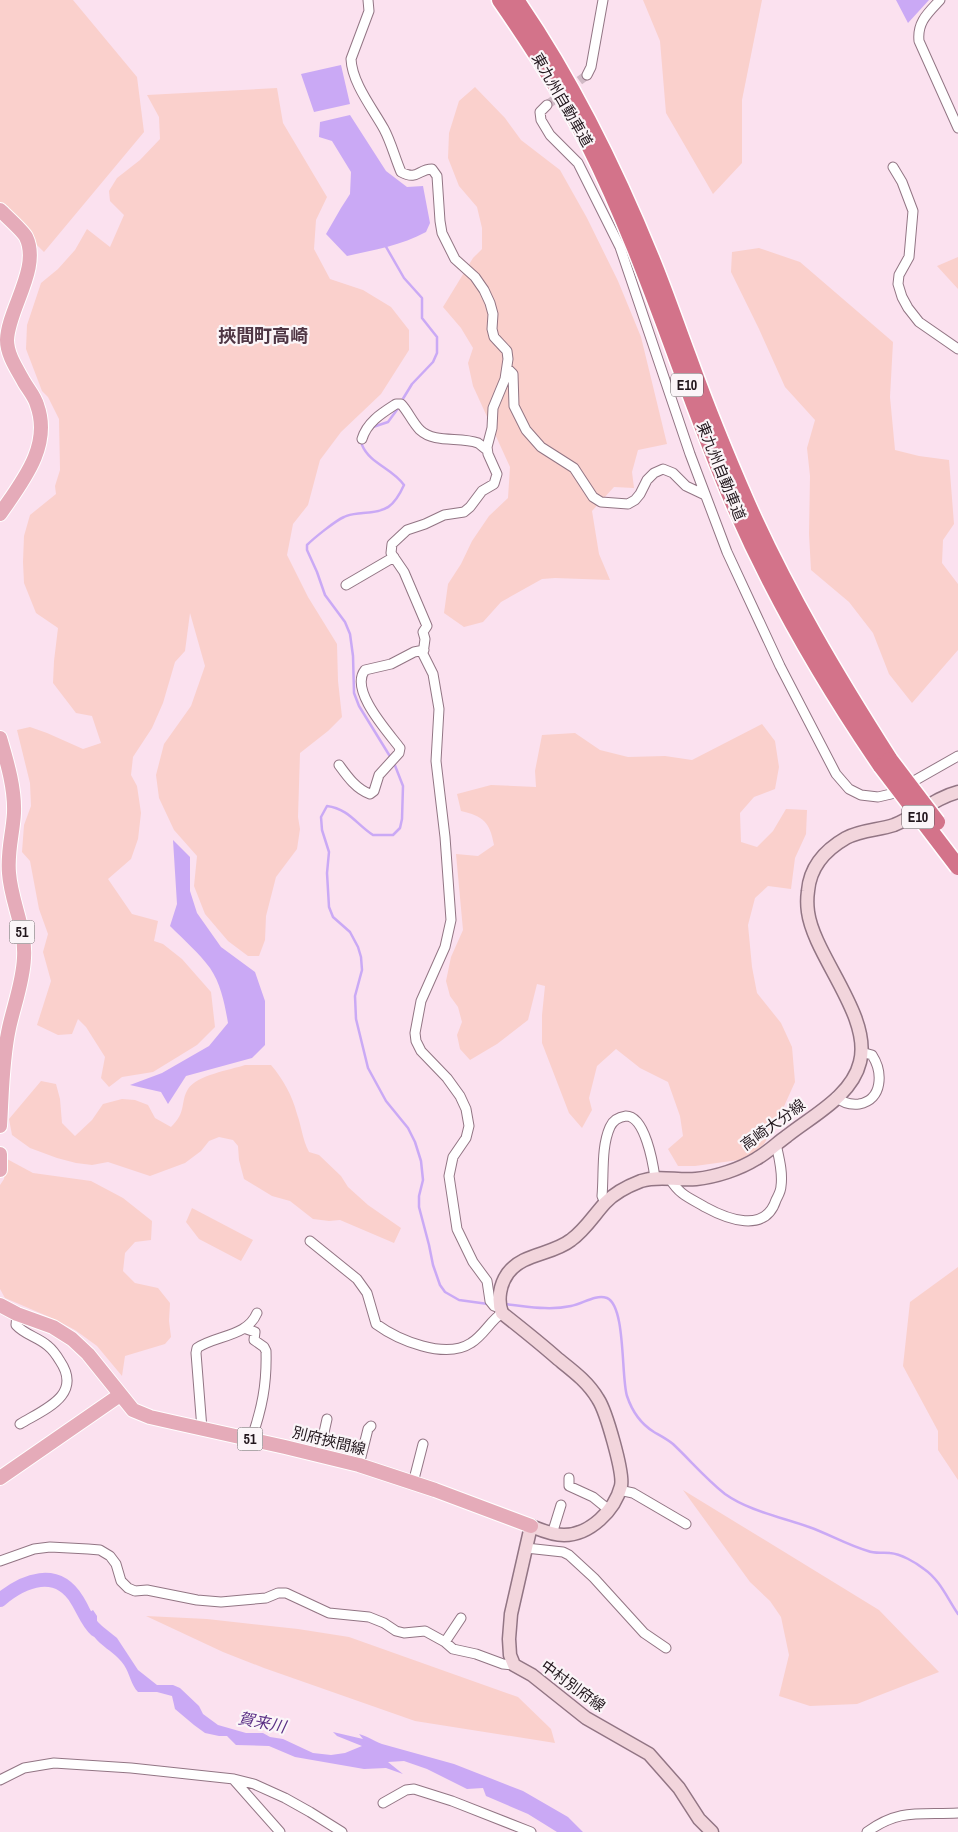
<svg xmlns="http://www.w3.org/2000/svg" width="958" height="1832" viewBox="0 0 958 1832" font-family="'Archivo Narrow','Noto Sans JP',sans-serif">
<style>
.green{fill:#fad0cc}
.water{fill:#caa9f5}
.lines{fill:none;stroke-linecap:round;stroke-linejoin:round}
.stream{stroke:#caa9f5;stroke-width:2.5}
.river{stroke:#caa9f5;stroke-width:14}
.minor-tunnel{stroke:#d0b9c5;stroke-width:9;stroke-dasharray:9 4.5;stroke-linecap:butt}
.minor-casing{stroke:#927584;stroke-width:11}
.secondary-casing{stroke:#927584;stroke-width:15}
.primary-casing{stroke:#fff;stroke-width:16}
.motorway-casing{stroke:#fff;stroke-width:19}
.minor{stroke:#fff;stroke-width:9}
.secondary{stroke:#f2d5dc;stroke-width:12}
.primary{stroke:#e5abb9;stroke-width:14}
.motorway{stroke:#d3738a;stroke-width:16}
.motorway-bridge-casing{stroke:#fff;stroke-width:19;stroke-linecap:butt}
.motorway-bridge{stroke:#d3738a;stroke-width:16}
.labels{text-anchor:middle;stroke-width:4.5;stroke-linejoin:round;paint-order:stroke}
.shield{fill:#fbf5f8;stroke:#635a5f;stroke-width:1}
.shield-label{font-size:14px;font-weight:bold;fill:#22171d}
.street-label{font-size:15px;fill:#22171d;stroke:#fbf5f8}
.water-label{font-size:16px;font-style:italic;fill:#5a2f85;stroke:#fbf5f8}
.quarter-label{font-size:18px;font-weight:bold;fill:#4f3644;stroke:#fbf5f8}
</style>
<rect width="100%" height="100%" fill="#fbe1ef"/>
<path class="green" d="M0,0H73L137,77L144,132L44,252L0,209Z
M643,0H762L742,100V163L713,194L666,113L660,41Z
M475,87L505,118L521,140L560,170L587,218L618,281L641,337L667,444L638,450L632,472L634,488L614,487L592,511L599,554L610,580L555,578L542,579L501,602L483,622L464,627L444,613L448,584L461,564L472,541L489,516L508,498L510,467L473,386L468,363L473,348L461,328L443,307L473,258L482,249V228L477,207L459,186L448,158L449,133L459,101Z
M277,88L283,123L327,197L316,220L314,249L330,279L363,290L391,307L409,330V350L381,394L341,432L320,460L308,505L293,524L287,555L308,597L337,644L338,681L342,717L328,731L300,753L298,817L300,829L297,849L276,877L266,916L265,940L259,956H248L228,941L205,914L194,886L197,856L174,830L159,798L156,775L164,744L191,706L205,666L190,613L185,651L175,662L163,703L152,728L133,757L131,775L137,786L141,813L138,839L131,859L108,879L132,914L158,921L154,941L163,944L182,959L211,992L215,1027L197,1045L153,1072L122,1077L109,1087L101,1078L105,1057L86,1027L78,1019L72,1034L58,1035L37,1025L51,981L43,952L48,934L39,909L30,861L22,852L24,825L31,806L30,783L17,730L30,727L47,733L83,749L101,743L92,716L76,713L53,683L54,661L58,628L36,613L24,583L23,562L24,536L30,515L56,494L55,486L60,470L59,419L48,397L42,391L26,349L27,325L41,283L58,269L75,250L87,229L110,247L124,215L110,201L109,191L117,178L140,160L160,139L159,117L147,95Z
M759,248L800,262L893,342L890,397L895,450L919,456L949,460L954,524L943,540L942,563L958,584V650L912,703L889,674L873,633L849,602L811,570L809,534L810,476L807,448L815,420L785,387L759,329L731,272L732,252Z
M958,257V289L937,266Z
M762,724L775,741L779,767L775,789L754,797L740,813L741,842L757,847L773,831L786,809L807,810L806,834L795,858L791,889L768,886L755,898L748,925L752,967L757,993L781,1023L792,1047L795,1082L776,1124L764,1144L746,1159L695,1166H678L668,1149L683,1136L680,1116L668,1082L640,1068L616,1049L597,1066L589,1098L592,1110L582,1128L569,1113L542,1043V1015L545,986L537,984L528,1020L497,1044L470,1060L460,1049L457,1035L462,1022L458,1007L450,996L446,981L451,957L463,930L456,854L478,856L494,845C490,822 483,816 461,811L457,794L491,785L536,787L535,771L542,735L575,733L600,750L628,757L665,756L692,760Z
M245,1065H271C283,1079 292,1095 297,1114C302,1128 302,1138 309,1152L319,1155L341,1176L348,1187L368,1205L401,1228L394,1243L340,1220L329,1221L313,1219L290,1201L272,1196L244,1179L239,1160L238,1146L233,1140L219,1137L209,1141L201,1151L185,1163L150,1176L108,1162L92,1165L76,1163L57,1158L30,1148L12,1135L9,1119L41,1081L56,1084L60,1099L62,1123L75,1136L92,1120L103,1104L122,1099L135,1100L148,1105L155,1118L171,1127C187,1112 180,1102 188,1089C197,1075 230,1070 245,1065Z
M7,1159L33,1173L91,1181L123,1198L152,1221L151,1240L135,1242L125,1253L123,1271L135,1283L158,1288L170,1303L169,1321L171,1337L165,1344L125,1356L122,1376L97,1346L75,1330L54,1319L5,1298L0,1289V1185L4,1179Z
M192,1208L253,1240L241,1261L199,1239L186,1222Z
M958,1267V1480L938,1450V1431L903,1366L910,1302Z
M683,1490L879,1610L939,1672L857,1704L810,1706L779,1696L789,1655L781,1617L770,1601L750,1582Z
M146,1616L207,1619L298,1629L349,1637L518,1697L551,1729L555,1743L415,1721L264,1668L223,1652Z"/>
<path class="water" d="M896,0H929L908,23Z
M341,65L350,104L314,112L301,74Z
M350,115L386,171L407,187L423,186L430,223L426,232C402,245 374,250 347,256L326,234L341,208L350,194L351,172L332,141L319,137L320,122Z
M173,840L190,857V891L197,913L221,947L255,972L265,1001V1045L252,1058L186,1076L168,1104L161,1092L130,1085L162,1073L209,1046L228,1023C225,1005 221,984 210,968C199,953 184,940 170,926L177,904Z
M93,1610L97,1616V1622L117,1638L138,1670L157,1685H173L180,1688L199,1706L203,1714L218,1725L246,1733H263L270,1737L283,1739L313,1753L331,1755L345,1753L362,1746L337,1736L333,1732L363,1739L359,1734C370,1737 373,1741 382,1744L454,1764L523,1791L568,1817L583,1832H557L528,1814L486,1796L483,1788L467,1789L427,1769L404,1761L388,1762L403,1774L386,1768L364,1769L295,1757L269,1746L236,1745L227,1736H219L205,1733L194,1725L175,1709L172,1696L157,1692H138C131,1685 130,1674 124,1665C117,1655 109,1651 100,1643C93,1637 87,1627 82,1617Z"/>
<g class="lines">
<path class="stream" d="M385,245L404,278L422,298V318L437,337V353L433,362L412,384L401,402
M373,427L388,422L399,407
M363,441L362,445C370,464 392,468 404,485C394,507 386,512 363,513C356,514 350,514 344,517C335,521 314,538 307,545V550L317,572L325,595L345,622L350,634L353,656L354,693L359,706L391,758
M394,763L403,786L402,819L400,828L393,835H373C356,824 349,809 327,806L321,817L322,830L329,852L327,873L329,907L333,917L350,932L358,947L361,957L362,970L355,996L356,1019L368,1068L386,1101L408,1128L415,1142L421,1161L423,1180L419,1196V1207L429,1245L433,1265L440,1285L445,1292L459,1300L488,1304
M504,1304C526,1306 548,1311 571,1306C583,1304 595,1294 607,1298C626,1306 621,1378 627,1396C632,1411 641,1424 654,1432C661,1436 667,1439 673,1444C691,1461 705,1478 725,1494C749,1511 781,1517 809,1527C829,1534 847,1545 868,1551C875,1554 883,1552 890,1553C901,1554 915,1562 924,1569C940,1580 947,1598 958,1614"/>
<path class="river" d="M0,1600C24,1580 57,1567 77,1600C84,1611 87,1622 96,1630"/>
<path class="minor-tunnel" d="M547,105L587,75"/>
<g class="minor-casing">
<path id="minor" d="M368,0L369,11L351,59C352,83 373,109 384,129C391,142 395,158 401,172C418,181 418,169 432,169L437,176L440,221L442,233L455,259L475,277L484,290L490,303L493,314L492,329L494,337L507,351L508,359L505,379L493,408L492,428L487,447L488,454L497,474L494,484L482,491L470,507L464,512L444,515L425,524L407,530L392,544L391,553L404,572L427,626L423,632L425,639L423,654L433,674L439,709L436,761L445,837L451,920L445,947L421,1001L415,1033L416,1041L421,1051L447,1078L460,1096L466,1109L469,1126L466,1138L453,1157L449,1176L457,1229L473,1262L487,1281L490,1301L494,1306L500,1308
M940,0C928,13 917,22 919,41L958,128
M587,75L591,67L603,0
M547,105L540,112L541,120L550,135L578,163L620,247L690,454L727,552L780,666L836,774L849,789L861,795L878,797L891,794L958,756
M893,167L902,182L913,211L909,257L899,275L898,284L902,297L908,308L919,322L958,349
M507,368L513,374L514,406L526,430L541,447L574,468L593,497L601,502L628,504L635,500L640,494L647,480L654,473L663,469L673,473L686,486L705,495
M362,439C367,422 382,413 396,404H401C408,411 412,422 420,430C435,444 460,436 478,443C481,445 484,448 487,450
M346,585L394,557
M339,765C347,776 356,789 370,794L374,791L379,775L399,753L400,748C388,732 349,690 365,670L391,664L414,652L424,650
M836,1097C843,1103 850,1105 859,1104C883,1100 883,1072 872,1055L861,1052
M670,1179C680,1195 688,1197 705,1207C727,1219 765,1234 776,1200C778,1196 781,1191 781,1186C783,1172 779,1158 776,1144
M605,1203L602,1196C604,1174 601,1147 610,1127C613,1120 619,1117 626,1116C645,1116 653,1163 655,1178
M310,1241L357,1279L367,1293L376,1324C398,1340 445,1360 471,1343C484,1335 490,1321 502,1313
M17,1314L16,1325C25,1335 38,1337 48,1346C53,1350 57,1356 60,1361C83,1395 45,1409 20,1424
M244,1328L255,1332L254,1340L264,1347L266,1351C267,1384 262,1409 251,1440
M202,1429L196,1353L197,1348C216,1335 247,1337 257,1313
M319,1455L327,1419
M359,1465L368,1429L371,1426
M569,1478V1486L593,1497L609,1510
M413,1483L423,1444
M619,1490L633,1493L686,1524
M552,1534L561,1505
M526,1548L563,1552L569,1555L594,1578L644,1633L666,1648
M0,1561L34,1549L50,1547L88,1549L100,1550L110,1556L116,1564L121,1581L128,1588L135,1591L147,1590L197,1600L221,1602L266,1598L278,1593H286L329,1613L369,1617L384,1623L396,1631L404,1633L425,1631L445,1642L453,1649L476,1654L503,1664L514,1665
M445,1642L461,1618
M0,1780L24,1768L54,1763L131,1768L234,1779L254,1784L285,1798L310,1812L342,1832
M234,1780L280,1832
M383,1803L406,1790L414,1789L452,1801L531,1832
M867,1832C900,1808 921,1815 958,1813"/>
</g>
<g class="secondary-casing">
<path id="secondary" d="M712,1832L699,1819L679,1788L649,1754L586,1718L532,1675L514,1665L510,1655L509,1639L511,1614L531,1526C541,1530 552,1535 564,1535C590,1535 615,1510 621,1486C624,1473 606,1411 598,1399C588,1382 573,1371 558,1359C540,1343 521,1328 502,1313C497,1300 500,1284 508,1273C523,1253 552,1255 571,1240C585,1230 594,1215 605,1203C615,1192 628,1186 641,1181C659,1175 678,1181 696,1179C716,1177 740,1169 756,1159C767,1153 777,1143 787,1136C812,1116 852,1096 860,1062C872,1016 814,956 808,912C807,905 807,898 808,891C810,867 825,850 846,838C861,830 879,830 894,825C917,816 934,798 958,792"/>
</g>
<g class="primary-casing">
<path id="primary" d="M0,210C6,216 23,231 26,237C41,268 8,309 7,340C7,355 17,369 24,382C28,389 35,397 37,405C52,446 22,482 0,514
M0,738C7,762 15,788 14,813C13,833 7,851 9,873C11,902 26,928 24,958C23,982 14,1005 9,1028C2,1060 2,1094 0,1126
M0,1154V1170
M0,1305L17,1314L53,1327L72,1339L88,1354L133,1410L150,1417L172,1422L285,1447L359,1465L435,1490L531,1526
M0,1478L120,1395"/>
</g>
<g class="motorway-casing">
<path id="motorway" d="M500,0C532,46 562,93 588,143C647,260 683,387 735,507C775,598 825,684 881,766
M516,0C572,81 615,169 652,260C666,294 678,330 691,364C708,411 727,457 747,503C787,593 837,677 890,760"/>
</g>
<use href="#minor" class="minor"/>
<use href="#secondary" class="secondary"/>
<use href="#primary" class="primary"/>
<use href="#motorway" class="motorway"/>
<g class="motorway-bridge-casing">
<path id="motorway-bridge" d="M890,760L937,822
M881,766L958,867"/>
</g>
<use href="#motorway-bridge" class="motorway-bridge"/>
</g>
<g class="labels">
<g class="shield">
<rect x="671" y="373.5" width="32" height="23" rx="4"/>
<rect x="902" y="805.5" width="32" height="23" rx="4"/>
<rect x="9.5" y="920.5" width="25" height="23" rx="4"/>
<rect x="237.5" y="1427.5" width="25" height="23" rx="4"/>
</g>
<g class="shield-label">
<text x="687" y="390">E10</text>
<text x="918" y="822">E10</text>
<text x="22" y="937">51</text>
<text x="250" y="1444">51</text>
</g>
<g class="street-label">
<text transform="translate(562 100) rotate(60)" y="5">東九州自動車道</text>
<text transform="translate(721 471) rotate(68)" y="5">東九州自動車道</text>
<text transform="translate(773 1125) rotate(-36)" y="5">高崎大分線</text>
<text transform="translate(329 1441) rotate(14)" y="5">別府挾間線</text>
<text transform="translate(573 1686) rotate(36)" y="5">中村別府線</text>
</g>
<g class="water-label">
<text transform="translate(262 1722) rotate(11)" y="6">賀来川</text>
</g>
<g class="quarter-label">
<text x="263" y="342">挾間町高崎</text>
</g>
</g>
</svg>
